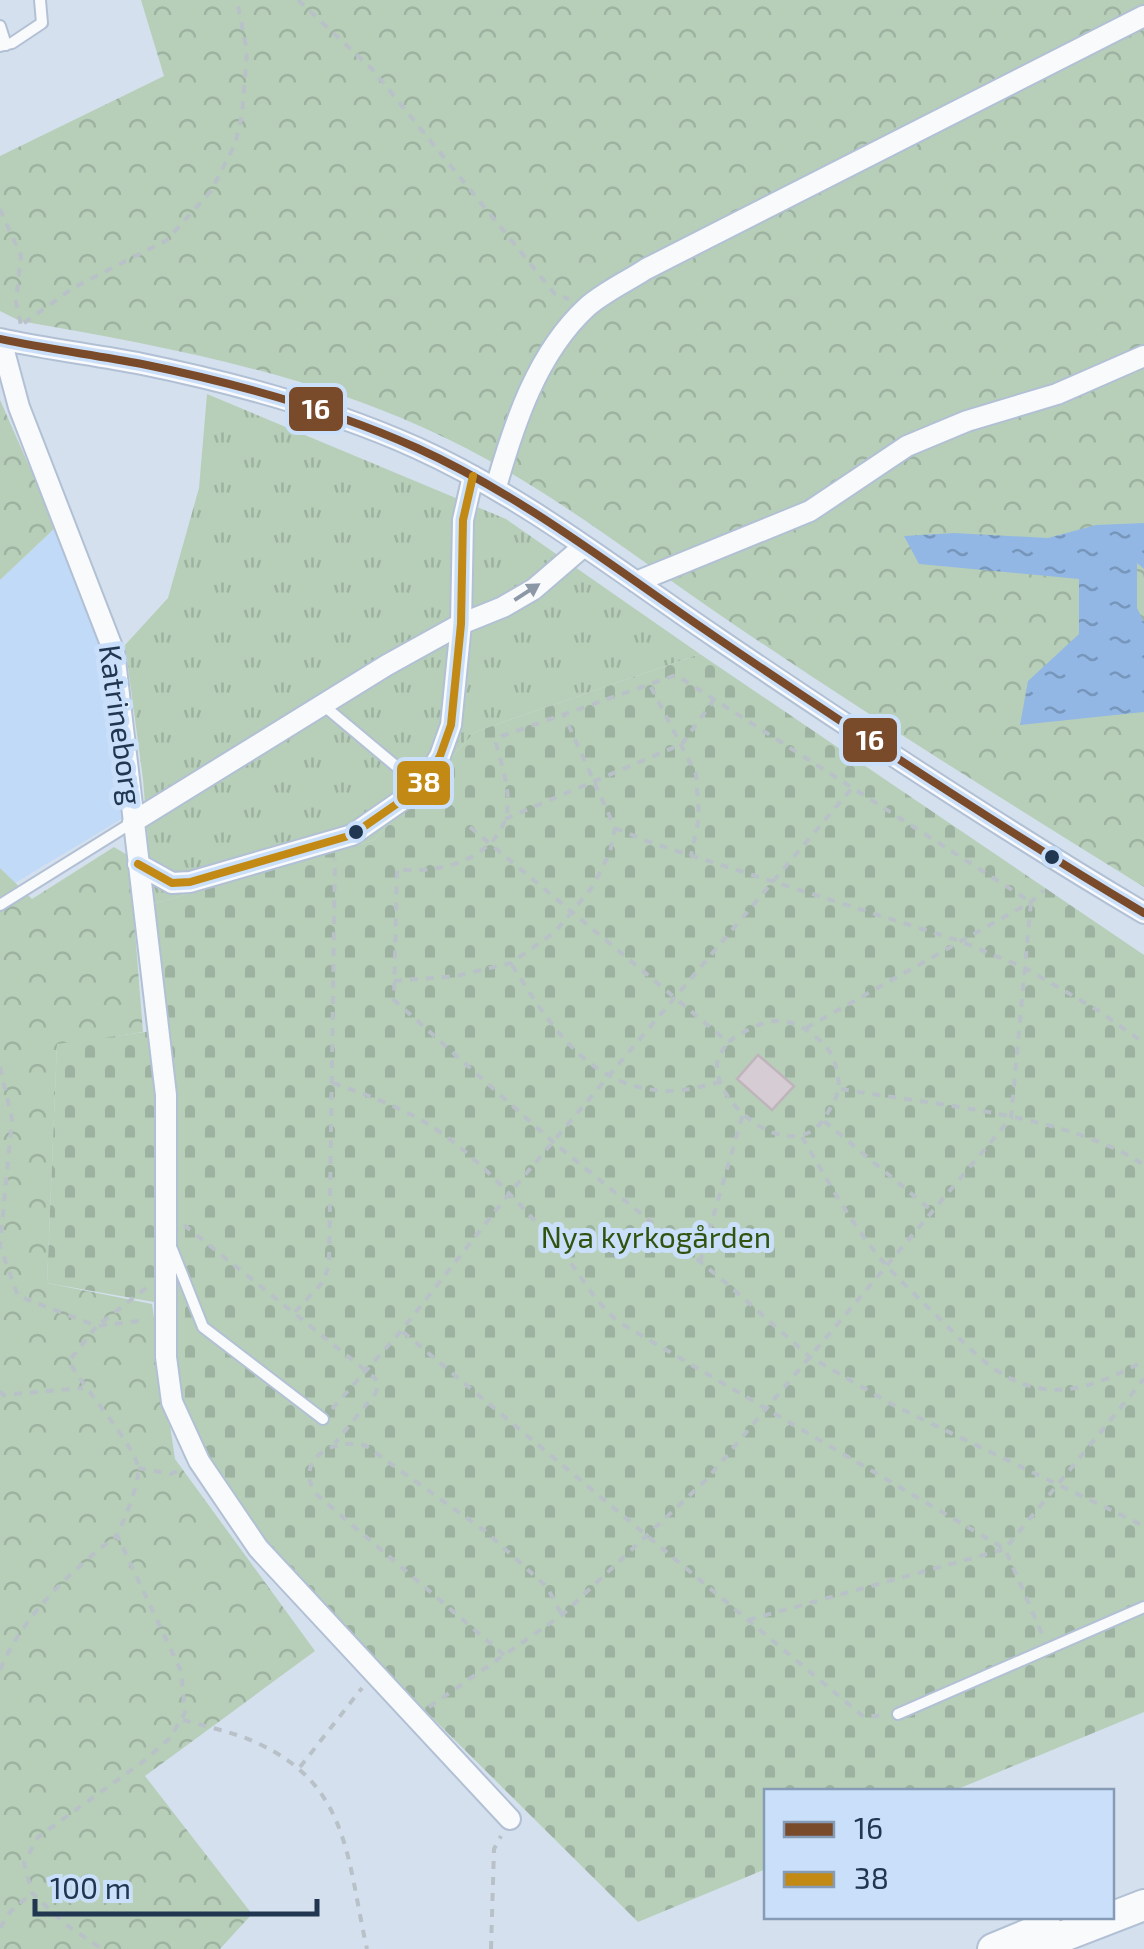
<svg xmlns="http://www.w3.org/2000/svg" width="1144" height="1949" viewBox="0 0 1144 1949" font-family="'Exo 2',sans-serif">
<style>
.built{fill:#c1daf7}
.grass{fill:url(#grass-tufts)}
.forest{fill:url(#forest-crowns)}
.cemetery{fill:url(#cemetery-stones)}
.water{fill:url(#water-ripples)}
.building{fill:#d6ccd4;stroke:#bfb4bc;stroke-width:2.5}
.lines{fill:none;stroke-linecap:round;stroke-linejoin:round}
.service-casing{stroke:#b1c0d4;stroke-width:14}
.minor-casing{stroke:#b1c0d4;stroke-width:24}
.primary-casing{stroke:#b1c0d4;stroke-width:34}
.path{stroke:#b9c1c8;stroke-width:4;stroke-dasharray:8 8;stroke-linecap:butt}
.service{stroke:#f9fafc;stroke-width:10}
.minor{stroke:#f9fafc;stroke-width:20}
.primary{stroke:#f9fafc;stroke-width:30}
.bus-1-casing{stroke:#cadff9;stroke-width:15}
.bus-2-casing{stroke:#cadff9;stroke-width:15}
.bus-1{stroke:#7a4b2a;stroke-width:8}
.bus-2{stroke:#c28a14;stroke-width:8}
.oneway{fill:#8d98a6}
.bus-dot{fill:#213650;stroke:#cadff9;stroke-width:4}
.labels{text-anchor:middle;stroke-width:10;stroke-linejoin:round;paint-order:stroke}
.street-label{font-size:30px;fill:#213650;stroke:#cadff9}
.park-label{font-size:30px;fill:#305410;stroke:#cadff9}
.line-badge{stroke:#cadff9;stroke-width:4}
.badge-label{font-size:28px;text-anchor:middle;font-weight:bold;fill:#fff}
</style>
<defs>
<pattern id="grass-tufts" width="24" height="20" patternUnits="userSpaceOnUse" patternTransform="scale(2.5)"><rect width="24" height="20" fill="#b7cfb8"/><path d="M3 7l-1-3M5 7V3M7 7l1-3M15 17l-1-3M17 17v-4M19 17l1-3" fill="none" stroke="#9db2a0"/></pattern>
<pattern id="forest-crowns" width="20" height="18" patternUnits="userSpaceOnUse" patternTransform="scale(2.5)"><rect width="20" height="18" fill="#b7cfb8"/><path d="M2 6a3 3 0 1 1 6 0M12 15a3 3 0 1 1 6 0" fill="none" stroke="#9db2a0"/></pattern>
<pattern id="cemetery-stones" width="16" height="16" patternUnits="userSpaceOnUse" patternTransform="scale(2.5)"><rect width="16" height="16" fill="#b7cfb8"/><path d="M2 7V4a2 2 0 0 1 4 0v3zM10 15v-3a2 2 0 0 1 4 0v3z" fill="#9db2a0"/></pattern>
<pattern id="water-ripples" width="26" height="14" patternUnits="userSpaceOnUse" patternTransform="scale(2.5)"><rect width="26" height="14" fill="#92b7e4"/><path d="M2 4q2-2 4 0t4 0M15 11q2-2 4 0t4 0" fill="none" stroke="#7796bb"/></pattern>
</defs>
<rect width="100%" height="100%" fill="#d4e0ee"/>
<path class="built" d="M56,527L107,655L123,818L15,883L0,868V580Z"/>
<path class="grass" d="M207,394L506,519L700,654L475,732L374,840L153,904L143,779L125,645L168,598L199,488Z"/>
<path class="forest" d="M141,0H1144V887C1002,799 861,711 723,617C625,550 531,475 422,427C294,370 157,345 20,321L0,311V156L164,76Z
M0,400L56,527L0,580Z
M114,847L129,856L143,1032L57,1045L47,1283L152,1304L175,1459L315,1651L145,1776L252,1914L220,1949H0V868L32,899Z"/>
<path class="cemetery" d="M700,654L1144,955V1712L953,1791L766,1792V1869L638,1922L349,1635L270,1548L208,1458L176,1390L171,1305L47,1283L57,1044L167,1029L153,904L374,840L475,732Z"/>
<path class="water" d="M1144,523V569L1137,563V608L1144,622V712L1020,725L1028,681L1079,634V579L919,564L904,536L954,533L1048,538L1096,525Z"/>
<path class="building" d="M758,1055L794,1086L772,1110L737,1079Z"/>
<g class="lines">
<g class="service-casing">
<path id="service" d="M0,26L6,45
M0,46L12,43L42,23L40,0
M323,705L421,787
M0,905L133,822
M172,1249L203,1327L323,1419
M898,1714L1144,1607"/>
</g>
<g class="minor-casing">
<path id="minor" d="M0,339C47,349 95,355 142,364C235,383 330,409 417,448C525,497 619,572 717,638C857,733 999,827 1144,913
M1,340L19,407L114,652L166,1095V1357L172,1402L199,1461L258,1548L510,1819
M496,487C514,424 537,353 587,307C604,292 628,281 646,269L1144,16
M636,582L810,511L907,446L967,421L1057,394L1144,356
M133,822L387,665L461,624L503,607L534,589L584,546
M138,864L172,883L190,882L352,835L421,787L440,756L451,725L461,624L463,520L473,476"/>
</g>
<g class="primary-casing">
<path id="primary" d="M993,1949L1046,1927
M1030,1949L1144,1905"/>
</g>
<path class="path" d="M298,0L372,69L555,294L569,299
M0,209L21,256L16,302L21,325
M24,323L73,288L167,240L211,191L235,144L242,115L247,52L237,0
M651,687L696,774L699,817L691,856
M505,819L682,744L713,701
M470,827L728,1042C760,1021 784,1009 817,1038C830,1048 836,1061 838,1077C841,1091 835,1100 828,1112C800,1169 722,1113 717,1070C716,1058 722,1051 728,1042
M615,828L652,843L960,941L1025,968L1099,1011L1144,1043
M512,965C551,1027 592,1093 675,1091C690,1090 706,1085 721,1082
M394,981L456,976L511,963L555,932L593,886L610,852L615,828L564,715
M806,1028L1031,902L1044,890
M0,1067L12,1119L0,1246L18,1296L97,1326L69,1361C83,1388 134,1444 138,1467C140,1484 124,1520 117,1535L181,1671L185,1713L169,1739L144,1761L38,1837L24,1863L32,1893L65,1924L102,1949
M333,1083C367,1095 401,1107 431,1126C475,1154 524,1208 559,1248C580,1272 595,1305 622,1324L1005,1549L1043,1636
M841,1089C933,1105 1067,1114 1144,1165
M824,1121L931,1210
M802,1137C828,1181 853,1228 887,1266C906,1287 927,1306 947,1326C972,1351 998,1379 1034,1387C1073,1397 1111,1378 1144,1361
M184,1225L375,1378L378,1386L375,1394L335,1443
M700,1262L743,1114
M146,1288L97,1326L147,1320
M295,1312L323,1282L329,1265L335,859
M403,1332L864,1717L884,1715
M0,1391L3,1395L83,1388
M332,1409L401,1331L508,1195L852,788
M138,1468L171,1474L182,1469
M748,1620L1005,1549L1144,1379
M504,1655L316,1494C293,1460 334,1436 366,1446L485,1531L547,1587L562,1615
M0,1670C23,1615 71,1571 117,1535
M429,1707L562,1615L707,1479L1011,1118L1031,902L676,675L502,736L496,743C502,767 513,796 505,820C490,862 435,874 397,869L394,1000L553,1142L725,1282L810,1357L897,1407L1144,1526
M183,1720C207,1727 234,1732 257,1743C350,1785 347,1861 367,1949
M300,1767L362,1688
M0,1928L10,1912L32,1893
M491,1949L494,1849L501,1836"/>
<use href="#service" class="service"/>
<use href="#minor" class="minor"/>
<use href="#primary" class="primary"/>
<g class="bus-1-casing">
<path id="bus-1" d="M0,339C47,349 95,355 142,364C235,383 330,409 417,448C525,497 619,572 717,638C857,733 999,827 1144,913"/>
</g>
<g class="bus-2-casing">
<path id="bus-2" d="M138,864L172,883L190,882L352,835L421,787L440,756L451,725L461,624L463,520L473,476"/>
</g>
<use href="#bus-1" class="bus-1"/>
<use href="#bus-2" class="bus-2"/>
</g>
<defs><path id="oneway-solid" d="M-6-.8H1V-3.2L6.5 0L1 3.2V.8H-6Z" transform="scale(2.5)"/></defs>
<use class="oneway" href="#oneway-solid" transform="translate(527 592) rotate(-33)"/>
<g class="bus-dot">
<circle cx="356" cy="832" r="9"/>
<circle cx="1052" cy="857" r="9"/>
</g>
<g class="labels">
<g class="street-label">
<text transform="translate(120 725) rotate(82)" y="10">Katrineborg</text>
</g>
<g class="park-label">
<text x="656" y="1248">Nya kyrkogården</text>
</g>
</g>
<g class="line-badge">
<rect x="287" y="385" width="58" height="48" rx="10" fill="#7a4b2a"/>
<rect x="841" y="716" width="58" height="48" rx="10" fill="#7a4b2a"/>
<rect x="395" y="759" width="57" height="48" rx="10" fill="#c28a14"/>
</g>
<g class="badge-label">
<text x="316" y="419">16</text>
<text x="870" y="750">16</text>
<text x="424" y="792">38</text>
</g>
<rect x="764" y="1789" width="350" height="130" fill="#cadff9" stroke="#869bb5" stroke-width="2.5"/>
<rect x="784" y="1822" width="50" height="15" fill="#7a4b2a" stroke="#869bb5" stroke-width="2.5"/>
<text x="854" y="1839" font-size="30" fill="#213650">16</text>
<rect x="784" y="1872" width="50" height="15" fill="#c28a14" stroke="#869bb5" stroke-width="2.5"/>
<text x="854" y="1889" font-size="30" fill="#213650">38</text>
<path d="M35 1899v15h282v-15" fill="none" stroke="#213650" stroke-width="5"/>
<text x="50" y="1899" font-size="30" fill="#213650" stroke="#cadff9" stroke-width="8" paint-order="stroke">100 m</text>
</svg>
